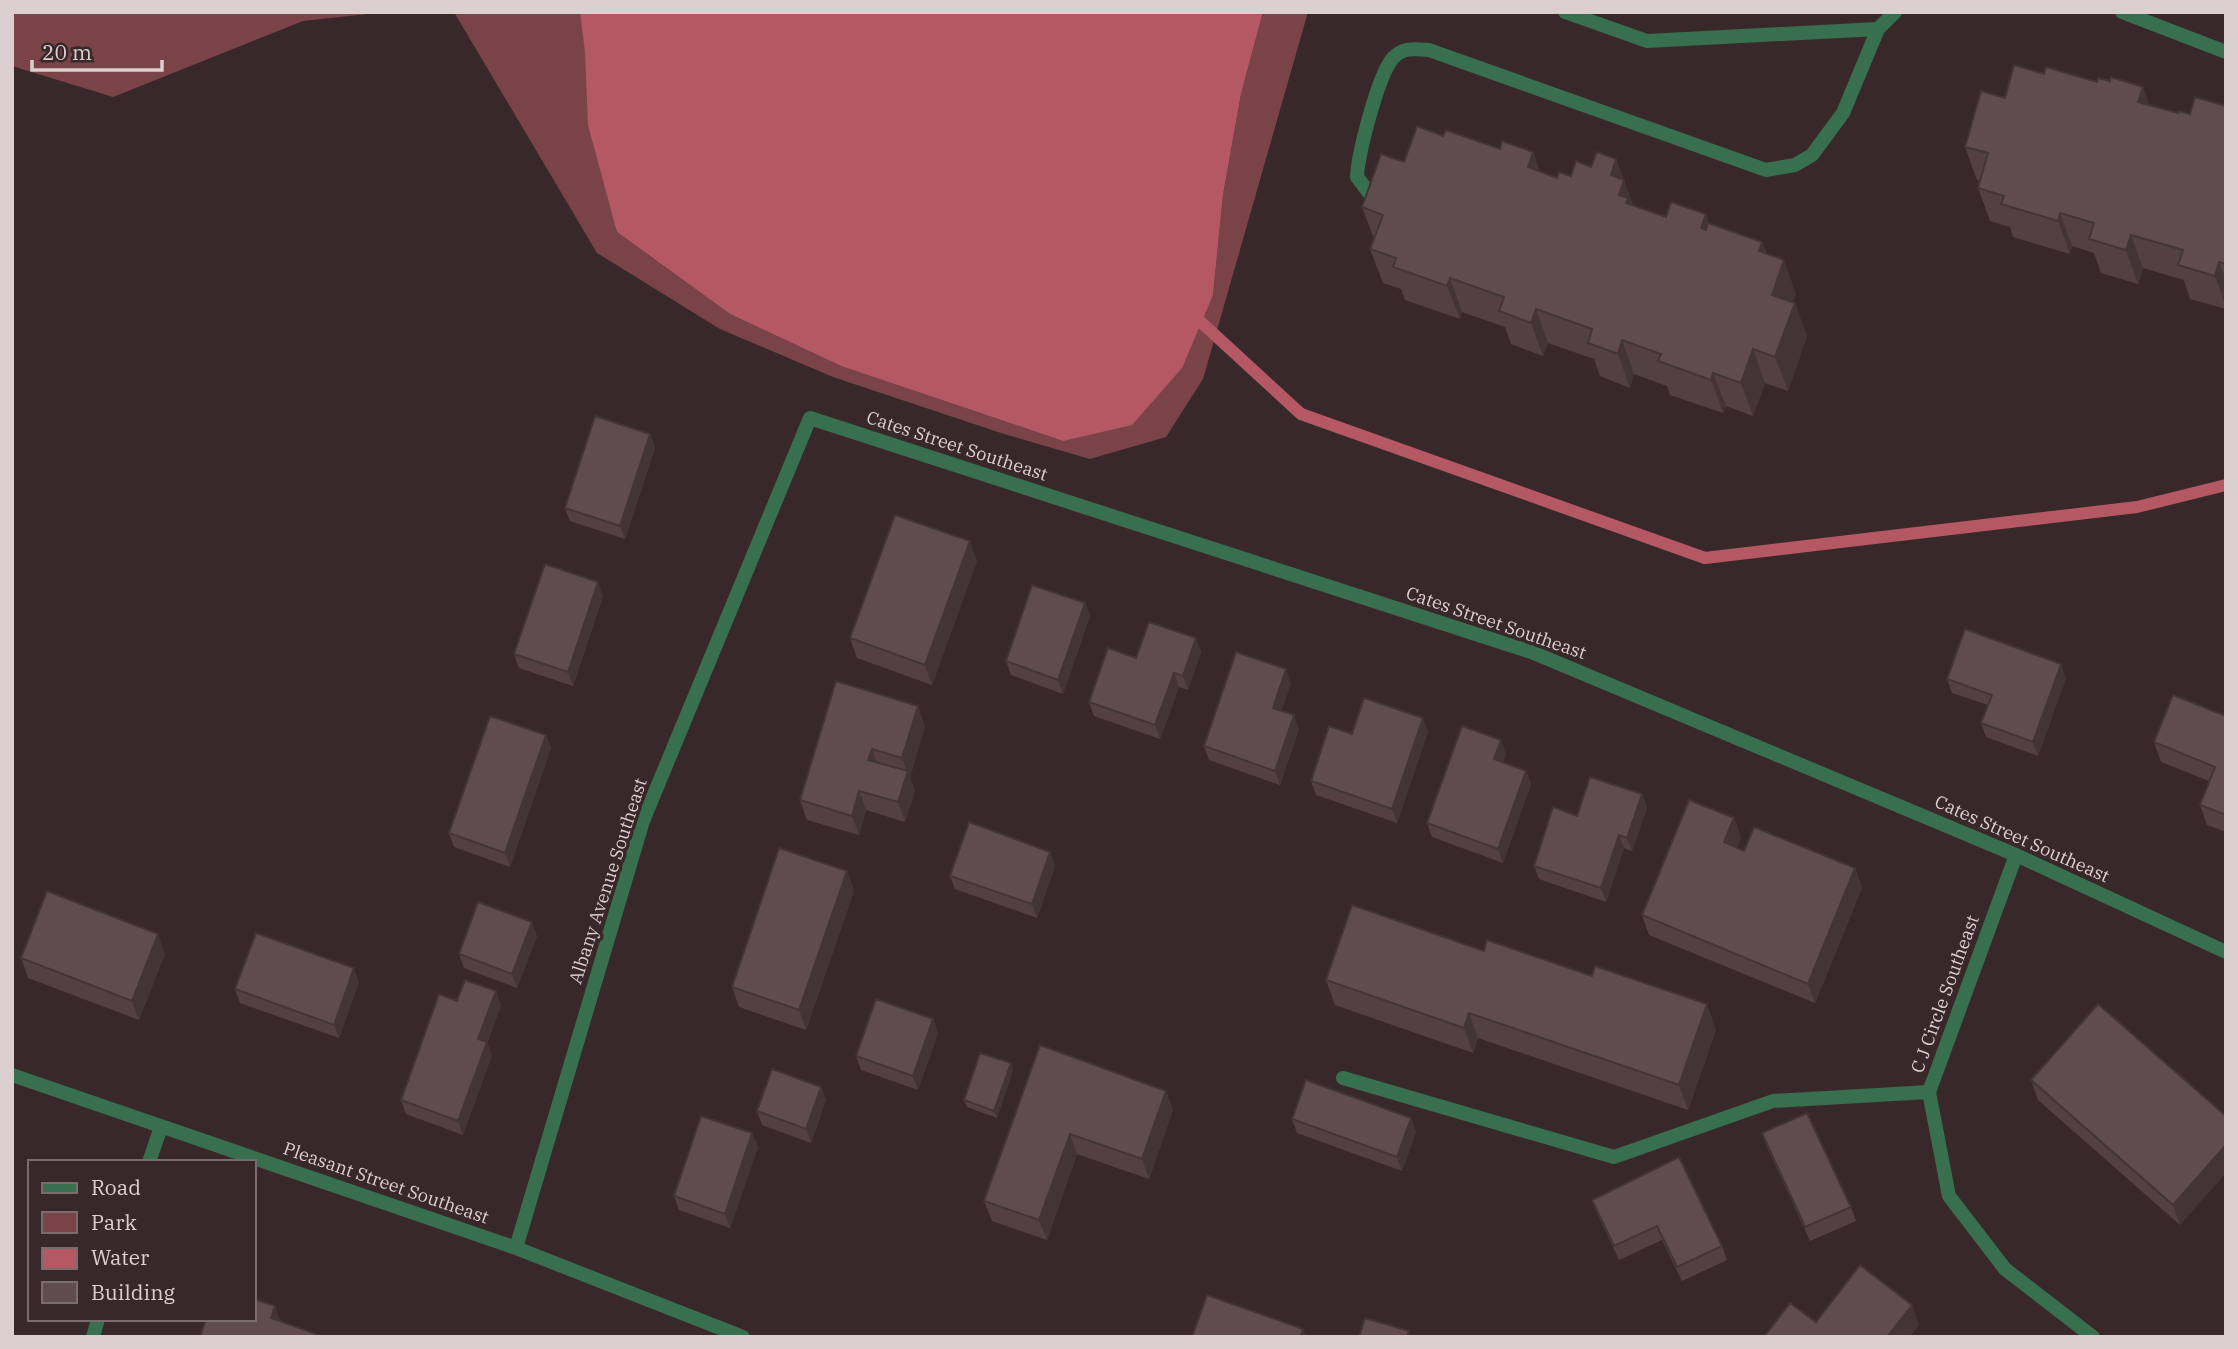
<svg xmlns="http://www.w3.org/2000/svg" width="2238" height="1349" viewBox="0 0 2238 1349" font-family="'IBM Plex Serif',serif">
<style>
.green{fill:#794348}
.water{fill:#b45964}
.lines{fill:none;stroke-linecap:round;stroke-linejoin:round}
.stream{stroke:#b45964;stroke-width:12}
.service{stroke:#38704f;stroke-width:14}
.minor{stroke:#38704f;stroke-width:14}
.wall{fill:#534142}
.shaded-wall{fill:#433536}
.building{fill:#604c4d;stroke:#433536;stroke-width:2}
.labels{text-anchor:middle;stroke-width:7;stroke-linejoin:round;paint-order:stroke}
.street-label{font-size:18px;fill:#dbcfd0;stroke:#392829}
</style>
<rect width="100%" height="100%" fill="#392829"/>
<path class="green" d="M12,12H386L303,21L113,97L12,66Z
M454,12H580L617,232L730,314L841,366L1063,441L1213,295L1223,195L1241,94L1263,12H1308L1203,379L1166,437L1090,459L1001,433L833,377L720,329L597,253Z"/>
<path class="water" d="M580,12H1263L1241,94L1223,195L1213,295L1182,368L1132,425L1063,441L841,366L730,314L617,232L588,125L585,52Z"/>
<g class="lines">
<path class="stream" d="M1191,313L1301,414L1705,558L2137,507L2226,485"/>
<path class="service" d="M2122,12L2226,52
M1383,202L1373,198L1357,177C1358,154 1378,75 1393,58C1403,47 1416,49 1429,50L1766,170L1795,165L1812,155L1843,113L1878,29L1647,41L1565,12
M1343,1078L1614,1157L1773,1101L1929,1092"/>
<path class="minor" d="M1878,29L1895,12
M2016,855L1929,1092L1949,1196L2005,1269L2093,1337
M12,1075L516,1248L743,1337
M149,1162L161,1127
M516,1248L643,821L810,418L1534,653L2016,855L2226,952
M93,1337L98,1319"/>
</g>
<path class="wall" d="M2005,98L2149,105L2178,113L2190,114L2226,106V309L2190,299L2184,280L2143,268L2138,284L2101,273L2094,253L2072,246L2070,254L2013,237L2010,227L1990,221L1978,188L1980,181L1977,180L1965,147Z
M1443,136L1500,149L1533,152L1540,172L1557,178L1571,176L1591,167L1616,159L1633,205L1666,217L1709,224L1762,242L1767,254L1796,294L1793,302L1807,336L1788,391L1765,383L1753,416L1726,406L1723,413L1670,395L1667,386L1634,374L1630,388L1600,376L1594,359L1548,343L1543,356L1511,344L1505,327L1462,312L1460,319L1405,300L1401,289L1383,283L1370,249L1374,239L1362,207L1404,162Z
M650,434L655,448L625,539L570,521L565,508Z
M977,561L932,685L857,658L850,638Z
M603,596L573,686L519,668L514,654Z
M1085,603L1090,616L1063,694L1011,675L1006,661Z
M1196,638L1201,652L1188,690L1179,687L1160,739L1094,716L1089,702L1136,658Z
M2066,678L2038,756L1986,737L1981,723L1988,705L1952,693L1947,679Z
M836,681L925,726L910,777L915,791L905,822L866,810L859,835L807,820L800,800Z
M1291,683L1281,711L1299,729L1280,785L1209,760L1204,746Z
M2226,716V832L2207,825L2200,805L2209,781L2161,762L2154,742Z
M1428,732L1397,823L1316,795L1311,781L1352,734Z
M546,735L551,748L510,867L454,847L449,833Z
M1506,754L1503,762L1526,771L1531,784L1503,863L1432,837L1427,823Z
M1642,794L1647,808L1632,851L1624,848L1606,902L1539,879L1534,866L1577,816Z
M1734,818L1741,838L1737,848L1744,851L1855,868L1862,888L1815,1003L1649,935L1642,915Z
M1050,852L1055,866L1037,918L955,889L950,876Z
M847,871L854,891L806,1030L739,1007L732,987Z
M537,936L517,988L464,968L459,954Z
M1484,951L1716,1030L1688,1110L1478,1038L1473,1053L1335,1005L1326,980Z
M165,954L139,1020L28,978L21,958Z
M359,982L339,1038L240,1003L235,989Z
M457,1001L501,1005L487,1043L492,1055L463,1135L406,1114L401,1100Z
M933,1019L938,1033L918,1090L861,1070L856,1056Z
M1040,1045L1166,1091L1173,1110L1149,1179L1077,1154L1047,1240L992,1221L984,1201Z
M1013,1070L997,1118L967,1107L964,1100Z
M2031,1080L2226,1116L2180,1225L2038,1100Z
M821,1087L826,1100L811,1143L762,1125L757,1111Z
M1292,1119L1416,1132L1402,1171L1297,1133Z
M752,1133L758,1147L730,1228L679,1210L674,1196Z
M1762,1133L1851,1207L1856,1221L1810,1241L1767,1147Z
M1592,1200L1722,1246L1727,1260L1682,1281L1662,1240L1619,1260L1597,1213Z"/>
<path class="shaded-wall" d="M2143,87L2155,120L2138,102Z
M1533,152L1545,185L1528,167Z
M1616,159L1636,213L1623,207L1611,175Z
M2060,213L2072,246L2070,254L2058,221Z
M1706,214L1718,248L1701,228Z
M2131,235L2143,268L2138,284L2126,250Z
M1762,242L1775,276L1759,251Z
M1784,260L1796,294L1784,328L1772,295Z
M2219,262L2226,280V307L2215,276Z
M1450,278L1462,312L1460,319L1447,286Z
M1795,303L1807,336L1788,391L1775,357Z
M1536,309L1548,343L1543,356L1531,323Z
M1622,340L1634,374L1630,388L1618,354Z
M1753,349L1765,383L1753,416L1741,383Z
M1713,373L1726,406L1723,413L1711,380Z
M650,434L655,448L625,539L620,526Z
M970,541L977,561L932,685L925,665Z
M598,582L603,596L573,686L568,672Z
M1085,603L1090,616L1063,694L1058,680Z
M1196,638L1201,652L1188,690L1183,676Z
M2061,664L2066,678L2038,756L2033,742Z
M1286,669L1291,683L1278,722L1273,708Z
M1174,673L1179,687L1160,739L1155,725Z
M918,706L925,726L910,777L915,791L905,822L898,802L907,772L902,758Z
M1294,715L1299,729L1280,785L1275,771Z
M1423,718L1428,732L1397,823L1392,809Z
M546,735L551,748L510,867L505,853Z
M1501,740L1506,754L1499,773L1494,759Z
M872,749L879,769L868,760Z
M1526,771L1531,784L1503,863L1498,849Z
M859,791L866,810L859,835L852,816Z
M1642,794L1647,808L1632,851L1627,838Z
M1734,818L1741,838L1731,862L1724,842Z
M1619,835L1624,848L1606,902L1601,888Z
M1050,852L1055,866L1037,918L1032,904Z
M1855,868L1862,888L1815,1003L1808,984Z
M847,871L854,891L806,1030L799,1010Z
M532,922L537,936L517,988L512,974Z
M158,934L165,954L139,1020L132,1001Z
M354,968L359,982L339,1038L334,1025Z
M496,991L501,1005L487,1043L492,1055L463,1135L458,1121L478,1039Z
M1707,1004L1716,1030L1688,1110L1679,1085Z
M1469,1013L1478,1038L1473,1053L1464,1028Z
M933,1019L938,1033L918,1090L913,1076Z
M1011,1063L1013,1070L997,1118L994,1111Z
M821,1087L826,1100L811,1143L806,1129Z
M1166,1091L1173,1110L1149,1179L1142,1159Z
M1411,1118L1416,1132L1402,1171L1397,1157Z
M752,1133L758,1147L730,1228L725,1214Z
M1070,1134L1077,1154L1047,1240L1039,1220Z
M2226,1145V1173L2180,1225L2173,1205Z
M1912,1305L1919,1325L1910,1337H1887Z
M275,1306L280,1320L276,1331L271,1318Z
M1303,1329L1306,1337H1300Z"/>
<path class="building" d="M2014,65L2044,74L2046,67L2097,82L2098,78L2110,81L2111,77L2143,87L2138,102L2178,113L2179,111L2190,114L2195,97L2226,106V264L2219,262L2215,276L2178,265L2183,250L2131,235L2126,250L2089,239L2094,223L2060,213L2058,221L2001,204L2004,196L1978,188L1988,153L1965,147L1981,91L2005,98Z
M1417,126L1443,136L1446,130L1500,149L1502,141L1533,152L1528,167L1557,178L1559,172L1571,176L1576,161L1591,167L1597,152L1616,159L1611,175L1624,180L1619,195L1628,198L1626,203L1666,217L1671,202L1706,214L1701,228L1706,230L1708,223L1762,242L1759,251L1784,260L1772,295L1795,303L1775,357L1753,349L1741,383L1713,373L1711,380L1658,361L1661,354L1622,340L1618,354L1588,343L1592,329L1536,309L1531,323L1499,311L1504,297L1450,278L1447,286L1393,267L1396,258L1370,249L1383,215L1362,207L1381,154L1404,162Z
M595,416L650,434L620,526L565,508Z
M895,515L970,541L925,665L850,638Z
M545,564L598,582L568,672L514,654Z
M1032,585L1085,603L1058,680L1006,661Z
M1149,622L1196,638L1183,676L1174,673L1155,725L1089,702L1108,648L1136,658Z
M1965,629L2061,664L2033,742L1981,723L1992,695L1947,679Z
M1236,652L1286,669L1273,708L1294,715L1275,771L1204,746Z
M836,681L918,706L902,758L872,749L868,760L908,771L898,802L859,791L852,816L800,800Z
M2173,695L2226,716V815L2200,805L2215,767L2154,742Z
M1364,698L1423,718L1392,809L1311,781L1329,726L1352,734Z
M490,716L546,735L505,853L449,833Z
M1462,726L1501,740L1494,759L1526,771L1498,849L1427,823Z
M1590,777L1642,794L1627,838L1619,835L1601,888L1534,866L1553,807L1577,816Z
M1689,800L1734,818L1724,842L1744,851L1754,827L1855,868L1808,984L1642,915Z
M969,822L1050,852L1032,904L950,876Z
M779,848L847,871L799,1010L732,987Z
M47,891L158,934L132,1001L21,958Z
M478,902L532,922L512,974L459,954Z
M1352,905L1484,951L1487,940L1592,976L1595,966L1707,1004L1679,1085L1469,1013L1464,1028L1326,980Z
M256,933L354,968L334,1025L235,989Z
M465,980L496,991L478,1039L487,1042L458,1121L401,1100L439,994L457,1001Z
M876,999L933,1019L913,1076L856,1056Z
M2098,1004L2226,1116V1145L2173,1205L2031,1080Z
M1040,1045L1166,1091L1142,1159L1070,1134L1039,1220L984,1201Z
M980,1053L1011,1063L994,1111L964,1100Z
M772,1069L821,1087L806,1129L757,1111Z
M1306,1080L1411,1118L1397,1157L1292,1119Z
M1807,1113L1851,1207L1805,1227L1762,1133Z
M701,1116L752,1133L725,1214L674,1196Z
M1679,1157L1722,1246L1677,1267L1657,1226L1614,1246L1592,1200Z
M1860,1265L1912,1305L1887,1337H1764L1790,1303L1816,1322Z
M1207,1295L1303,1329L1300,1337H1192Z
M254,1299L275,1306L271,1318L319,1335L318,1337H200L206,1319H254Z
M1365,1318L1409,1331L1407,1337H1359Z"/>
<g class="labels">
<g class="street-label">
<text transform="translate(957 446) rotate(18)" y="6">Cates Street Southeast</text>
<text transform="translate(1496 623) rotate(19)" y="6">Cates Street Southeast</text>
<text transform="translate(2022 839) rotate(24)" y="6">Cates Street Southeast</text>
<text transform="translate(608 881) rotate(-72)" y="6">Albany Avenue Southeast</text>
<text transform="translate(1945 994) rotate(-70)" y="6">C J Circle Southeast</text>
<text transform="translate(386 1183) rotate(19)" y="6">Pleasant Street Southeast</text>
</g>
</g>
<rect width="2238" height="1349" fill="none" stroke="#dbcfd0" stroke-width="28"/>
<rect x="28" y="1160" width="228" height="161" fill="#392829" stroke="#7a6b6c" stroke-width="2"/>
<rect x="42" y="1183" width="35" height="10" fill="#38704f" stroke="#7a6b6c" stroke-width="2"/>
<text x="91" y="1195" font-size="21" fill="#dbcfd0">Road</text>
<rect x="42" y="1212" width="35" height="21" fill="#794348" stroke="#7a6b6c" stroke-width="2"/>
<text x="91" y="1230" font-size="21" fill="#dbcfd0">Park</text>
<rect x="42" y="1248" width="35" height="21" fill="#b45964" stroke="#7a6b6c" stroke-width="2"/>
<text x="91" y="1265" font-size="21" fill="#dbcfd0">Water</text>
<rect x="42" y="1282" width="35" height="21" fill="#604c4d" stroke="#7a6b6c" stroke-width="2"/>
<text x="91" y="1300" font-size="21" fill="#dbcfd0">Building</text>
<path d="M32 60v10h130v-10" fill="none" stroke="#dbcfd0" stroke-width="3.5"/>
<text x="42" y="60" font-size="21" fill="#dbcfd0" stroke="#392829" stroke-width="5" paint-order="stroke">20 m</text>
</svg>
